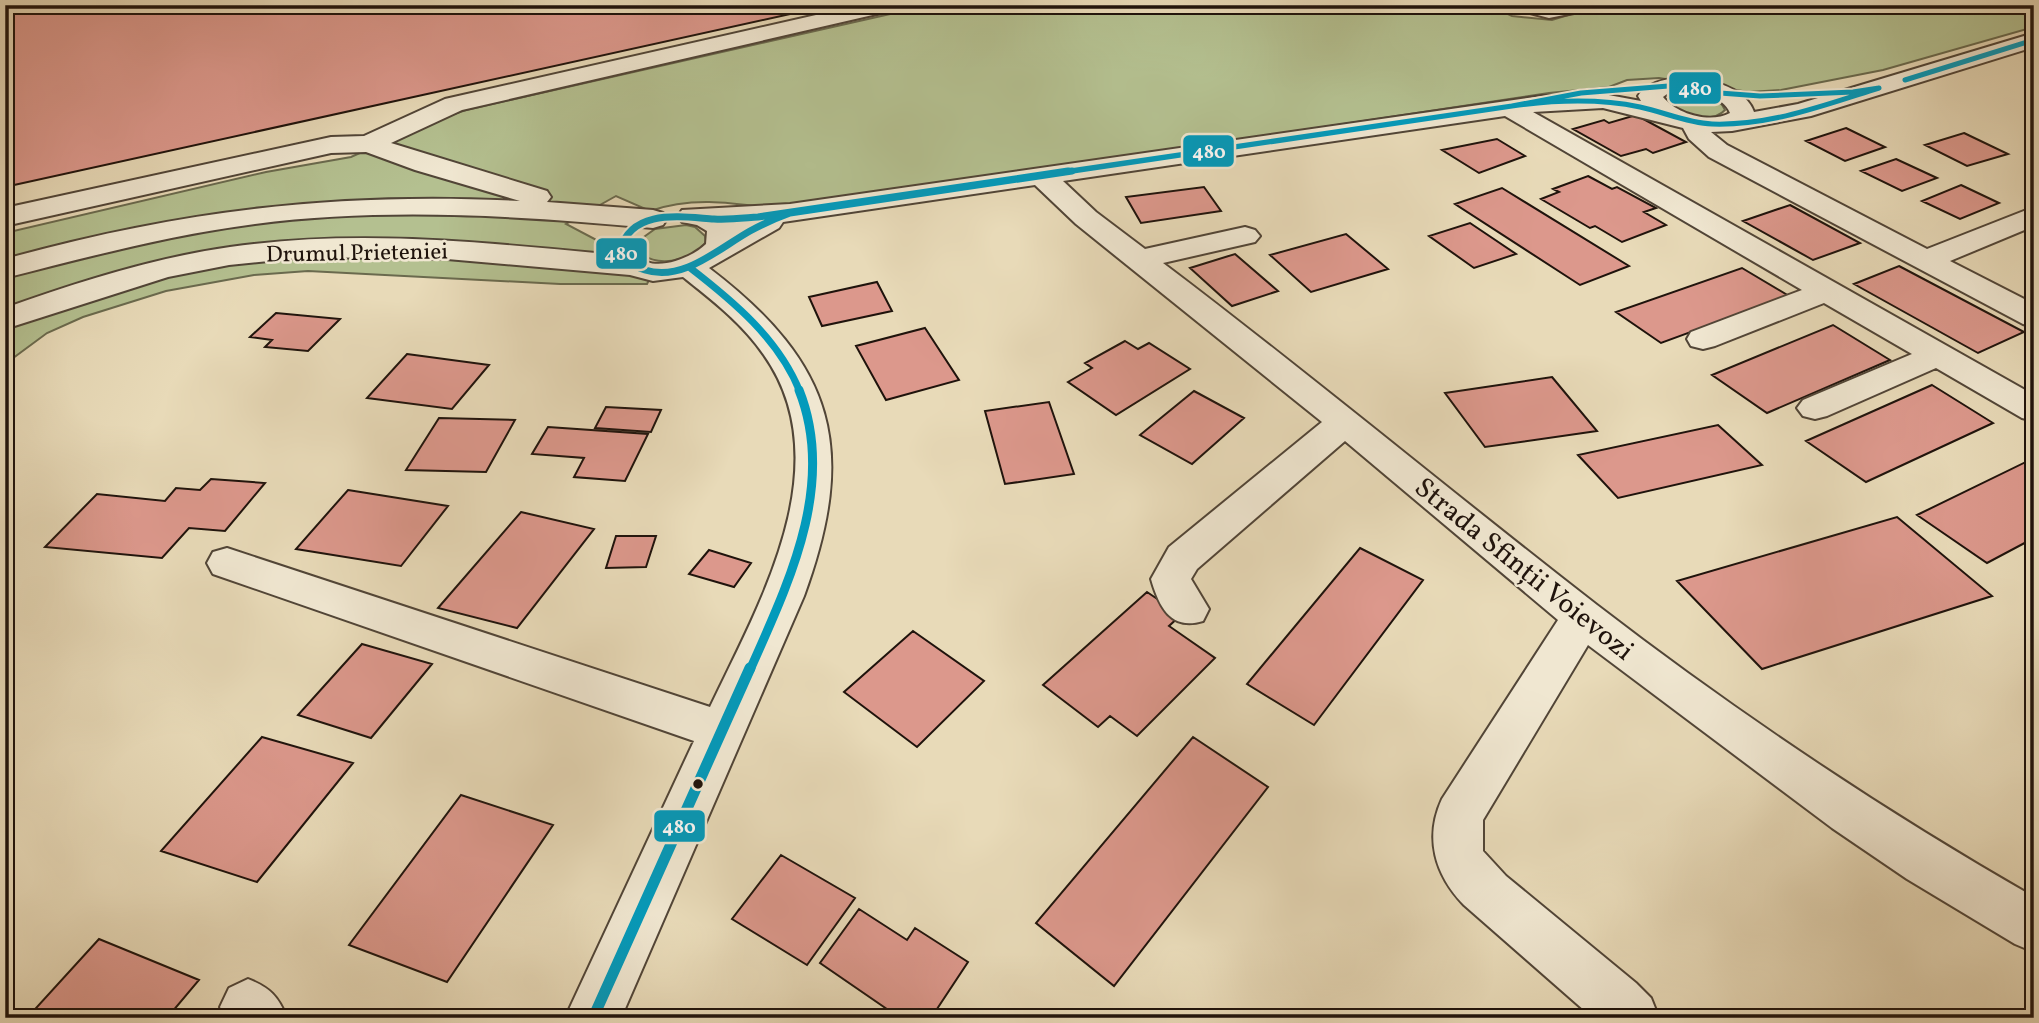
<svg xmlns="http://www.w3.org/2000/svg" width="2039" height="1023" viewBox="0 0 2039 1023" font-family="Vollkorn,serif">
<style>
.green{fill:#b4c090;stroke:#6a6a4e;stroke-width:2}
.building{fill:#dc988c;stroke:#1f130c;stroke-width:2}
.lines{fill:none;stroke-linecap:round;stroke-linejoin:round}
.minor-casing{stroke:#514537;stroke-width:4}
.minor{fill:#f0e7d1;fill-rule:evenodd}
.bus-1-far3-casing{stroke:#f0e7d1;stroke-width:9}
.bus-1-far2-casing{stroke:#f0e7d1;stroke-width:11}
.bus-1-far1-casing{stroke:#f0e7d1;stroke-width:14}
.bus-1-casing{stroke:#f0e7d1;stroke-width:17}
.bus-1-far3{stroke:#039abb;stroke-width:5}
.bus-1-far2{stroke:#039abb;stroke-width:7}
.bus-1-far1{stroke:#039abb;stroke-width:9}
.bus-1{stroke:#039abb;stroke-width:11}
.bus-dot{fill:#1f130c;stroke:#f0e7d1;stroke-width:2.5}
.labels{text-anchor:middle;stroke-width:5;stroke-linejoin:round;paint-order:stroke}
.far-street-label{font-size:23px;fill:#1f130c;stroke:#f0e7d1}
.street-label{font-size:28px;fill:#1f130c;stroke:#f0e7d1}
.line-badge{stroke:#f0e7d1;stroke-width:2.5}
.badge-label{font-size:19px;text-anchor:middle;font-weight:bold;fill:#fff}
</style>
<rect width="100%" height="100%" fill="#e8dab8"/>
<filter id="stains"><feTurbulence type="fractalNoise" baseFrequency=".00286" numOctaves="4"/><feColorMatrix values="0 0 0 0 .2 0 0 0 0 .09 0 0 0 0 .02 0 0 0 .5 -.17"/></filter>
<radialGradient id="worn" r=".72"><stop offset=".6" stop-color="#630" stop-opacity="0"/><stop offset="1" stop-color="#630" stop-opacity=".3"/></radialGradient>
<path class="green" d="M930,5H1489L1512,16L1552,20L1601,5H2034V27L1883,70L1781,90L1749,92L1659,78L1627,80L1609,87L1549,93L777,209C733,203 693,196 650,211L616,196L566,224L606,245C614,266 629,273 649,280L647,284H560L308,271L254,275L166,291L83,317L47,333L5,364V233L266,172L351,157L427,123L466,110Z
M1679,93C1695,92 1718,94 1725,110C1712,124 1680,116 1668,101L1669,97Z
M686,225L695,227L705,236L706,242C692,261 656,269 639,251L641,239L655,229Z"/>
<path class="building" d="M5,5H831L5,187Z
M1636,115L1686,142L1653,153L1646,149L1621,156L1573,129L1604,120L1609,123Z
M1846,128L1885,147L1845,161L1806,141Z
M1964,133L2008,154L1967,166L1925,145Z
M1497,139L1525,156L1479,173L1442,150Z
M1896,159L1937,178L1902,191L1861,171Z
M1588,176L1612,189L1617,187L1656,208L1644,212L1666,225L1622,242L1595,226L1590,228L1541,199L1559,192L1553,189Z
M1961,185L1999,203L1960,219L1922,201Z
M1204,187L1221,211L1141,223L1126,197Z
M1502,188L1629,266L1580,285L1455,204Z
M1790,205L1860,243L1813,260L1743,221Z
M1470,223L1516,254L1474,268L1429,236Z
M1346,234L1388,269L1311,292L1270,255Z
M1235,254L1278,291L1232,306L1190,268Z
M1899,266L2024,332L1978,353L1854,284Z
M1742,268L1789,296L1661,343L1616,312Z
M877,282L892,311L822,326L809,297Z
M276,313L340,319L308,351L265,347L272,340L250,337Z
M1833,325L1890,360L1767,413L1712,375Z
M925,328L959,380L886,400L856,346Z
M1125,341L1138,349L1149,343L1190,369L1116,415L1068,382L1092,368L1085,363Z
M407,354L489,365L452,409L367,398Z
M1552,377L1597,431L1485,447L1445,393Z
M1932,385L1993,423L1866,482L1806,441Z
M1194,391L1244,418L1192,464L1140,435Z
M1049,402L1074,474L1005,484L985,411Z
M606,407L661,410L651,432L595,428Z
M439,418L515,420L486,472L406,470Z
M1718,425L1762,465L1618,498L1578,455Z
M548,427L648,434L625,481L574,477L584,458L532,454Z
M2034,458V538L1987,563L1917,515Z
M211,479L265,483L225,531L189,528L162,558L45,547L97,494L165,501L176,488L200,490Z
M348,490L448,506L401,566L296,549Z
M521,512L594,529L517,628L438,608Z
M1897,517L1992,596L1762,669L1677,581Z
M616,536H656L646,567L606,568Z
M1360,548L1423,580L1314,725L1247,684Z
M709,550L751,563L734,587L689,574Z
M1147,592L1181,615L1169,626L1215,658L1137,736L1110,716L1098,727L1043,685Z
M913,631L984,681L917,747L844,692Z
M362,644L432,664L371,738L298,715Z
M262,737L353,763L257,882L161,851Z
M1193,737L1268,787L1114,986L1036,923Z
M461,795L553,825L447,982L349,945Z
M781,855L855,898L807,965L732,919Z
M859,909L907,940L915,928L968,962L931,1018H900L820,963Z
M99,939L199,980L167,1018H27Z"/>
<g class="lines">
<g class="minor-casing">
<path id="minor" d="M860,5H901L898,10L890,11L462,110L391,143L547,191L551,197L547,202L653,210L663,213L667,219L663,225L653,228C521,216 387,207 255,224C169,235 88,257 5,278V259C182,210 337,192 520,201L415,170L366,152L331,153L5,226V208L331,137L364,136L445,99Z
M1515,5H1592L1589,10L1549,18L1518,10Z
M2034,33V47L1811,116L1732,131L1711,132L1727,145L1927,249L2034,207V226L1950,261L2034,304V327L2023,324L1709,157L1689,139L1683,128L1603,108L1533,112L2034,395V421L2022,418L1936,368L1827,416L1815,419L1803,416L1797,408L1803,400L1912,354L1824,303L1715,346L1703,349L1691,346L1687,339L1691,332L1802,290L1505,116L1063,181L1096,212L1145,249L1245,227L1255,230L1260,236L1255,242L1163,263C1310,374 1451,492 1597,605C1736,712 1882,810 2034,897V952L2015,944L1907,879L1832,828L1588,645L1483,820V851L1506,876L1636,983L1651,998L1659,1018H1593L1464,905C1435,875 1424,838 1442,799L1558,620L1345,441L1197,569L1191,579L1209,609L1203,621C1171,631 1159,607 1151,579L1169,547L1322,422L1076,224L1035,185L783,222L779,228L709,268C835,364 858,448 804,596L621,1018H565L694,741L213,574L207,563L213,552L227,548L710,707C759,604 841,464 764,355C743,324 712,300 683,277L653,281L630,275L447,259L308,257L229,265L168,277L5,329V308C78,282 153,258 230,247C355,229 481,242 606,254L605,247L610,241L620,238L630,241C634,246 634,252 638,256C654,274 693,257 706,244L707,231L697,225L682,222L678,216L682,210L790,204L1542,96L1603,94L1641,101L1638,96C1659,65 1742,76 1754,112L1798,104ZM1681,92C1698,93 1723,95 1730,113C1710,124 1677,114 1663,97L1667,94Z
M248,979C270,988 278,996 287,1018H225L220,1007L229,988Z"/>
</g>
<use href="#minor" class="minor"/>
<g class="bus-1-far3-casing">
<path id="bus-1-far3" d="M1905,80L2034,40
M1905,80L2034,40
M1512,106L1581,93L1681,85L1720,93L1760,96L1853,92L1879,88
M1512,106C1555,100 1597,98 1640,107C1664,112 1687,123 1712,124C1770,126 1825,105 1879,88
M1056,173L1512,106L1060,173"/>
</g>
<g class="bus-1-far2-casing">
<path id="bus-1-far2" d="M1068,171L758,217C744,218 729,220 714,219C681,217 632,208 620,250C625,262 633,266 645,270C683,282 718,249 750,231C763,224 776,218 790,213L1072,171
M689,267C733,301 779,339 800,392"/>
</g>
<g class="bus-1-far1-casing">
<path id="bus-1-far1" d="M750,670C788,584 837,485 799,390"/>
</g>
<g class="bus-1-casing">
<path id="bus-1" d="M593,1018L750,668"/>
</g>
<use href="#bus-1-far3" class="bus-1-far3"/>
<use href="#bus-1-far2" class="bus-1-far2"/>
<use href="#bus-1-far1" class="bus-1-far1"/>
<use href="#bus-1" class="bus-1"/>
</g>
<circle class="bus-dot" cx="698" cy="784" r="6"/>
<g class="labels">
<g class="far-street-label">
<text transform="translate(357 252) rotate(-1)" y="8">Drumul Prieteniei</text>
</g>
<g class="street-label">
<text transform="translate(1525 568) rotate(39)" y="10">Strada Sfinții Voievozi</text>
</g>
</g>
<g class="line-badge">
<rect x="1668" y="71" width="54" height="34" rx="7" fill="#039abb"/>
<rect x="1182" y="134" width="53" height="34" rx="7" fill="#039abb"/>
<rect x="595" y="237" width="53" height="33" rx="7" fill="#039abb"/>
<rect x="653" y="809" width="53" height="34" rx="7" fill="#039abb"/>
</g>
<g class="badge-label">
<text x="1695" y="95">480</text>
<text x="1209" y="158">480</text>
<text x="621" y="260">480</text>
<text x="679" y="833">480</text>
</g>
<rect width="2039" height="1023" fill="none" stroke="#e8dab8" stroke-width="28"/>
<rect x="7" y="7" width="2025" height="1009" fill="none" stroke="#1f130c" stroke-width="3.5"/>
<rect x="14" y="14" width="2011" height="995" fill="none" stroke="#1f130c" stroke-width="2"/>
<rect width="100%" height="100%" filter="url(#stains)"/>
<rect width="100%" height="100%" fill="url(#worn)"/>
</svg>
